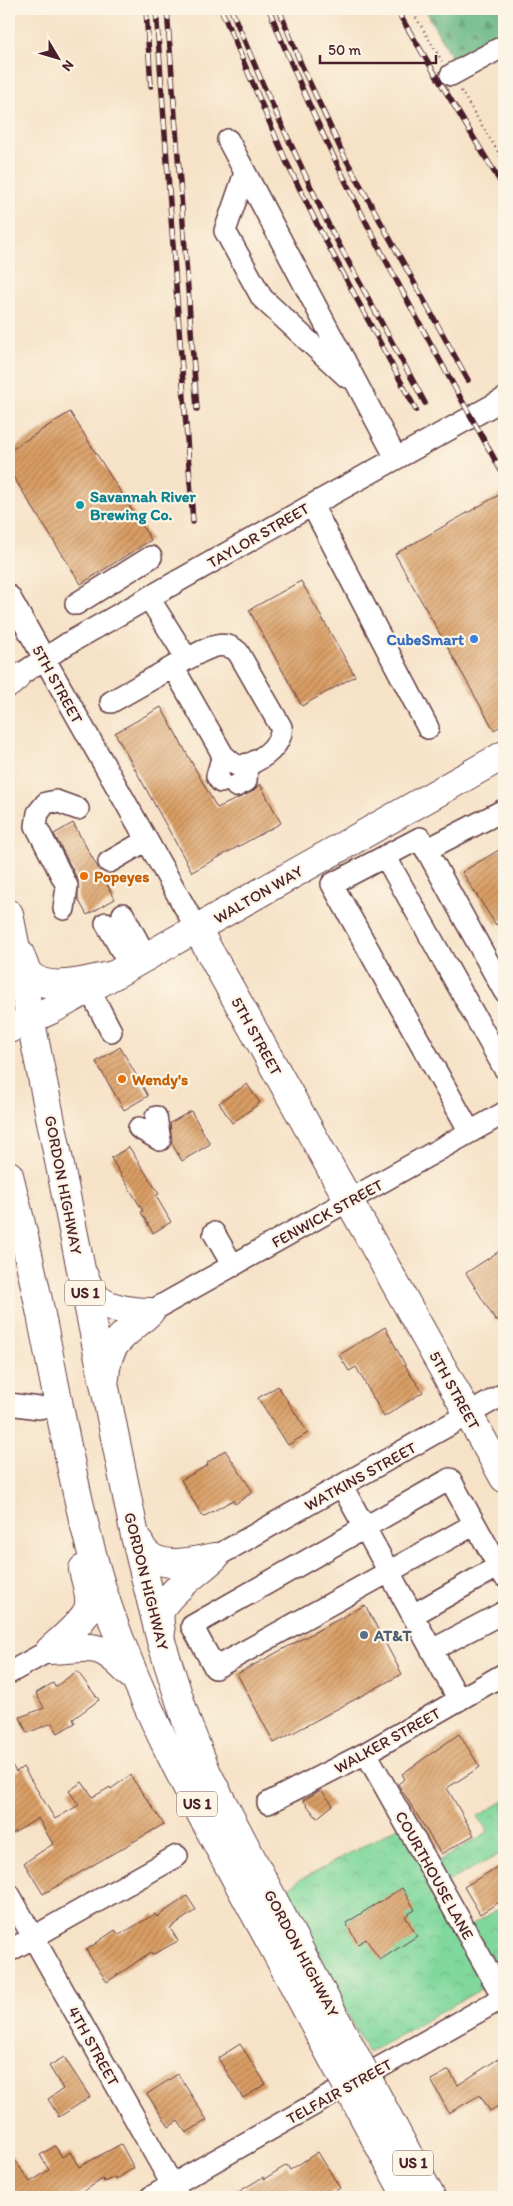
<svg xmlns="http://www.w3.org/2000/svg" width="513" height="2206" viewBox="0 0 513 2206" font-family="Itim,sans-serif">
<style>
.forest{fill:url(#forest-firs);stroke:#596c58}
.park{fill:url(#park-crowns);stroke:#657c64}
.building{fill:url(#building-hatch)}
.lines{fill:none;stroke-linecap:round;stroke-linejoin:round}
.minor-casing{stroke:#643c42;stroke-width:24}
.major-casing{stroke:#643c42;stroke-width:30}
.highway-casing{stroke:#643c42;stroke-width:30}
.path{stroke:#643c42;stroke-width:2.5;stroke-dasharray:1 4;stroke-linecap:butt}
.minor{stroke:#fff;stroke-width:21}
.major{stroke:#fff;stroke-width:28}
.highway{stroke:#fff;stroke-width:28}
.rail-casing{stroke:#4a1f2b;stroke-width:5.5}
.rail{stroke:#fcf5e5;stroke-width:4;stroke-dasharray:11;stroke-linecap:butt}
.highway-bridge-casing{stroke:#643c42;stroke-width:30;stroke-linecap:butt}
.highway-bridge{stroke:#fff;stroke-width:28}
.culture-dot{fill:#0f9aa8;stroke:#fcf5e5;stroke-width:2}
.shop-dot{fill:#3f7fe0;stroke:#fcf5e5;stroke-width:2}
.food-dot{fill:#e8710a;stroke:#fcf5e5;stroke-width:2}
.service-dot{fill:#5c6f8a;stroke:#fcf5e5;stroke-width:2}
.labels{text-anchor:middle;stroke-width:4.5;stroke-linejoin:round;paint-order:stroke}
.shield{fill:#fcf5e5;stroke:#7f5f63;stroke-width:1}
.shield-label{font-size:15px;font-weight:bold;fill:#4a1f2b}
.culture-label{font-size:16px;font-weight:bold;fill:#0d838f;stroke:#fcf5e5;text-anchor:start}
.street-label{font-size:16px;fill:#4a1f2b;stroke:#fcf5e5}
.shop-label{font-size:16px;font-weight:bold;fill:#366cbe;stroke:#fcf5e5;text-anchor:end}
.food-label{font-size:16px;font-weight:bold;fill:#c56008;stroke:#fcf5e5;text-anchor:start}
.service-label{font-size:16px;font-weight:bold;fill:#4e5e75;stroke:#fcf5e5;text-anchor:start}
</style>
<defs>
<pattern id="forest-firs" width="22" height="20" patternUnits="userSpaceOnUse" patternTransform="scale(1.25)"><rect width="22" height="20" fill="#68b884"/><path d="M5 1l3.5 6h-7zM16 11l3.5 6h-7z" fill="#58956c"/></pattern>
<pattern id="park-crowns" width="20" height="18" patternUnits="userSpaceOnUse" patternTransform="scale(1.25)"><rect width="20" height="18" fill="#80d89d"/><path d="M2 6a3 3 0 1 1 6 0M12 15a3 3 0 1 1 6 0" fill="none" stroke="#70b987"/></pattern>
<pattern id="building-hatch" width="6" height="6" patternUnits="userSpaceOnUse" patternTransform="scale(1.25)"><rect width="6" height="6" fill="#d99e65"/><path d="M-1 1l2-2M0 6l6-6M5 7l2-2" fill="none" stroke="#b28053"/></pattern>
</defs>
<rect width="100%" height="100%" fill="#fcf5e5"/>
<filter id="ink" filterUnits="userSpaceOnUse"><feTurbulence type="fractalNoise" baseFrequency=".02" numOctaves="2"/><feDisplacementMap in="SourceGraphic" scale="10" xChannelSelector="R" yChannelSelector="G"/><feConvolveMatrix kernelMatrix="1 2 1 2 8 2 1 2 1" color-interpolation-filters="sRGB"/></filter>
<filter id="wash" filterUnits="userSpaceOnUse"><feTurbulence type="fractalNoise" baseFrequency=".0096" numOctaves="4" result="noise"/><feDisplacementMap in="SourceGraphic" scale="20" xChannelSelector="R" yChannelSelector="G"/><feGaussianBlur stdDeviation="1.12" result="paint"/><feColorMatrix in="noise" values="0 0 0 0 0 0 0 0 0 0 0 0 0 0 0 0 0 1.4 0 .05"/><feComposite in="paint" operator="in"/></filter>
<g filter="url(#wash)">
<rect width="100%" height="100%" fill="#f6e2c7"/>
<path class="forest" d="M425,9H504V32L452,59Z"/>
<path class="park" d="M504,1801V1856L502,1853L435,1888L459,1932L504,1906V1976L368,2053L284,1892L298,1881L400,1826L425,1869L488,1832L478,1816Z"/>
<g id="blocks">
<path class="building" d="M70,412L151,540L81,584L9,470V451Z
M504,492V724L494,730L395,554Z
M301,581L355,676L302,706L249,610Z
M161,707L217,808L252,792L260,784L281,823L192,872L115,733Z
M73,823L115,899L87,915L78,899V880L54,834Z
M504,847V919L496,925L462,872Z
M120,1047L148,1096L124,1110L96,1062Z
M247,1084L260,1103L232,1123L219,1103Z
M191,1111L210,1144L182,1161L172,1144L170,1123Z
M129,1147L159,1194L156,1196L171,1222L153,1233L141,1212L143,1211L111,1158Z
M504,1248V1316L496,1321L466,1273Z
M385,1327L410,1374L423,1392L384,1417L356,1367L349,1371L339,1355Z
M278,1386L308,1433L288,1445L258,1398Z
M225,1450L253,1492L235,1504L233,1500L203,1517L181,1480L208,1465L207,1463Z
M365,1605L402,1674L274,1743L237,1674Z
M77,1671L99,1700L73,1719L75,1723L58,1733L52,1723L27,1733L20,1717L44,1708L36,1693L53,1683L55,1687Z
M459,1734L480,1767L447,1788L474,1835L441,1854L398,1784L405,1779L402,1774Z
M9,1760L16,1772L23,1767L55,1819L79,1805L69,1791L82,1782L93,1797L110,1787L111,1789L130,1775L164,1824L43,1894L24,1863L53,1844L38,1818L9,1836Z
M321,1790L333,1805L317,1818L303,1800Z
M504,1863V1899L480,1914L464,1887Z
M402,1888L415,1910L405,1916L417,1936L380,1960L366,1939L358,1944L346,1923Z
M187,1896L196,1910L170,1928L178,1941L152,1955L151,1952L107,1982L86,1950L115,1930L119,1935L155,1914L157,1917Z
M240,2044L266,2084L243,2098L218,2058Z
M504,2055V2102L490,2111L480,2095L449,2113L431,2080L449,2070L458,2085Z
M64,2057L90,2097L59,2117L48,2099L63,2089L49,2066Z
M178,2074L207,2120L186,2133L178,2121L169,2127L147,2094Z
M121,2144L134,2168L116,2179L115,2177L104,2182L103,2179L74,2197H18L9,2184V2152L30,2182L49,2170L40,2155L55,2146L62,2157L70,2152L79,2167Z
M318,2152L340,2188L325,2197H230L263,2177L264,2179L287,2165L290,2170Z"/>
</g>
</g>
<g filter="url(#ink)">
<use href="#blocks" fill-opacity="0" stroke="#643c42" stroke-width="1"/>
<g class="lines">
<g class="minor-casing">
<path id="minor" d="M451,75L504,46
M228,140L396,458
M245,173L225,231L262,298L347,377
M312,505L428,728
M9,596L197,929
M76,604L151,557
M173,667L223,755C228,759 233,765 239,766C256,766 284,745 281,727L238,652C222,637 203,651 187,659
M15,678L67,644L312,505L504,399
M111,702L187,659L149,598
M221,782L217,776L223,755
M236,786L246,781L247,764
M426,850L504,810
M385,856L504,1068
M109,862L147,840
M64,909L67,886L36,826L38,813L46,803L56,801L78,809
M123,914L146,957
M106,923L130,966
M89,989L111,1031
M156,1117L160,1140
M139,1128L160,1140
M470,1132L332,884L420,838L504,991
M214,1233L233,1266
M150,1312L504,1113
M9,1404L39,1408L58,1405
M342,1486L459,1700
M475,1524L215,1668L192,1626L450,1479C468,1512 486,1544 504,1576
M215,1557L504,1394
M413,1615L499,1566
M432,1650L504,1612
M9,1673L50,1650
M366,1753L503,1997
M268,1803L366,1753L504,1674
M9,1894L179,2197
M9,1951L177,1856
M151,2197L504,1997"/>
</g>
<g class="major-casing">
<path id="major" d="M197,929L504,1478
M9,1029L53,1009L114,975L504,755"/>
</g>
<g class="highway-casing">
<path id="highway" d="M9,683L15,678
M9,914L135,1536L161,1641L187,1723L207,1773L340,2027
M20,954C23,962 25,970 30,975C49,994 91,979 114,975
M9,1175C22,1227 34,1278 44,1330C63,1423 78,1517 108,1607C161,1760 250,1897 323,2041
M84,1276C87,1282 89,1290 93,1294C105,1309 133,1312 150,1312
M105,1378C107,1340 125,1336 150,1312
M135,1536C139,1541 142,1549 146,1553C163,1570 195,1561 215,1557
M161,1632C160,1626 159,1618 160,1613C164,1595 201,1570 215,1557
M50,1650C61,1640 83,1622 88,1609C92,1597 85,1581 83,1569
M50,1650C95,1648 98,1640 131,1675
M394,2128L431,2197
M374,2136L407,2197"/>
</g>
<path class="path" d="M411,9L442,61
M461,91L504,162"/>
<use href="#minor" class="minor"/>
<use href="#major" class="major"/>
<use href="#highway" class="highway"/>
<g class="rail-casing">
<path id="rail" d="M146,9L151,86
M156,9L193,522
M167,9L197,409
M221,9L286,161L320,230L416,410
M231,9L264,87L329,226L425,403
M269,9C333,173 419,323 504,476
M279,9L301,64L342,152L468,380
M396,9L504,188"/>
</g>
<use href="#rail" class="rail"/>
<g class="highway-bridge-casing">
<path id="highway-bridge" d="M340,2027L394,2128
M323,2041L374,2136"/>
</g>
<use href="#highway-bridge" class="highway-bridge"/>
</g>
</g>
<circle class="culture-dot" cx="80" cy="505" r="5"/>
<circle class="shop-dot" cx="474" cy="639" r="5"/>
<g class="food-dot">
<circle cx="84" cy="876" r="5"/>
<circle cx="122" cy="1079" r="5"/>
</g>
<circle class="service-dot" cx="364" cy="1635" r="5"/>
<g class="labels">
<g class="shield">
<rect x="65" y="1280.5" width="40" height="25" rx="4"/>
<rect x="177" y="1791.5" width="40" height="25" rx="4"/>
<rect x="393" y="2150.5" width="40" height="25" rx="4"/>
</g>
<g class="shield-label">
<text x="85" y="1298">US 1</text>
<text x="197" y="1809">US 1</text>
<text x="413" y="2168">US 1</text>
</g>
<g class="culture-label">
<text x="90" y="502">Savannah River<tspan x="90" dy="18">Brewing Co.</tspan></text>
</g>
<g class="street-label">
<text transform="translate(258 535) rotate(-30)" y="6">TAYLOR STREET</text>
<text transform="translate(58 684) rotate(61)" y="6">5TH STREET</text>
<text transform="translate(258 894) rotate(-30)" y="6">WALTON WAY</text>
<text transform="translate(257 1036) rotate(61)" y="6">5TH STREET</text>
<text transform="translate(64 1185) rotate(79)" y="6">GORDON HIGHWAY</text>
<text transform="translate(327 1213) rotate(-29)" y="6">FENWICK STREET</text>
<text transform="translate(455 1390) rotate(61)" y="6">5TH STREET</text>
<text transform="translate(360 1476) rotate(-29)" y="6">WATKINS STREET</text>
<text transform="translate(147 1581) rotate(76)" y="6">GORDON HIGHWAY</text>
<text transform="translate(387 1740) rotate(-29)" y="6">WALKER STREET</text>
<text transform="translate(435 1875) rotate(61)" y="6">COURTHOUSE LANE</text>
<text transform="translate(302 1953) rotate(62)" y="6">GORDON HIGHWAY</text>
<text transform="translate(94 2046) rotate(61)" y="6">4TH STREET</text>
<text transform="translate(339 2091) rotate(-29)" y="6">TELFAIR STREET</text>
</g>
<g class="shop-label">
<text x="464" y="645">CubeSmart</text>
</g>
<g class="food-label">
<text x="94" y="882">Popeyes</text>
<text x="132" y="1085">Wendy's</text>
</g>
<g class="service-label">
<text x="374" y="1641">AT&amp;T</text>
</g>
</g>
<rect width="513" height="2206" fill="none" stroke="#fcf5e5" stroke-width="30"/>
<g transform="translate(58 58) rotate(128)" stroke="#fcf5e5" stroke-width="4" paint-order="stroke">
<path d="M0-4L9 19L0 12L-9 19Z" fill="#4a1f2b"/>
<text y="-8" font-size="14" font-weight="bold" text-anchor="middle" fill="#4a1f2b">N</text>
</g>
<path d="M320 55v8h116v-8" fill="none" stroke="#4a1f2b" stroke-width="2.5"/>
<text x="328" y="55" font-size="15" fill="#4a1f2b" stroke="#fcf5e5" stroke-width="4" paint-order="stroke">50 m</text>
</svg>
